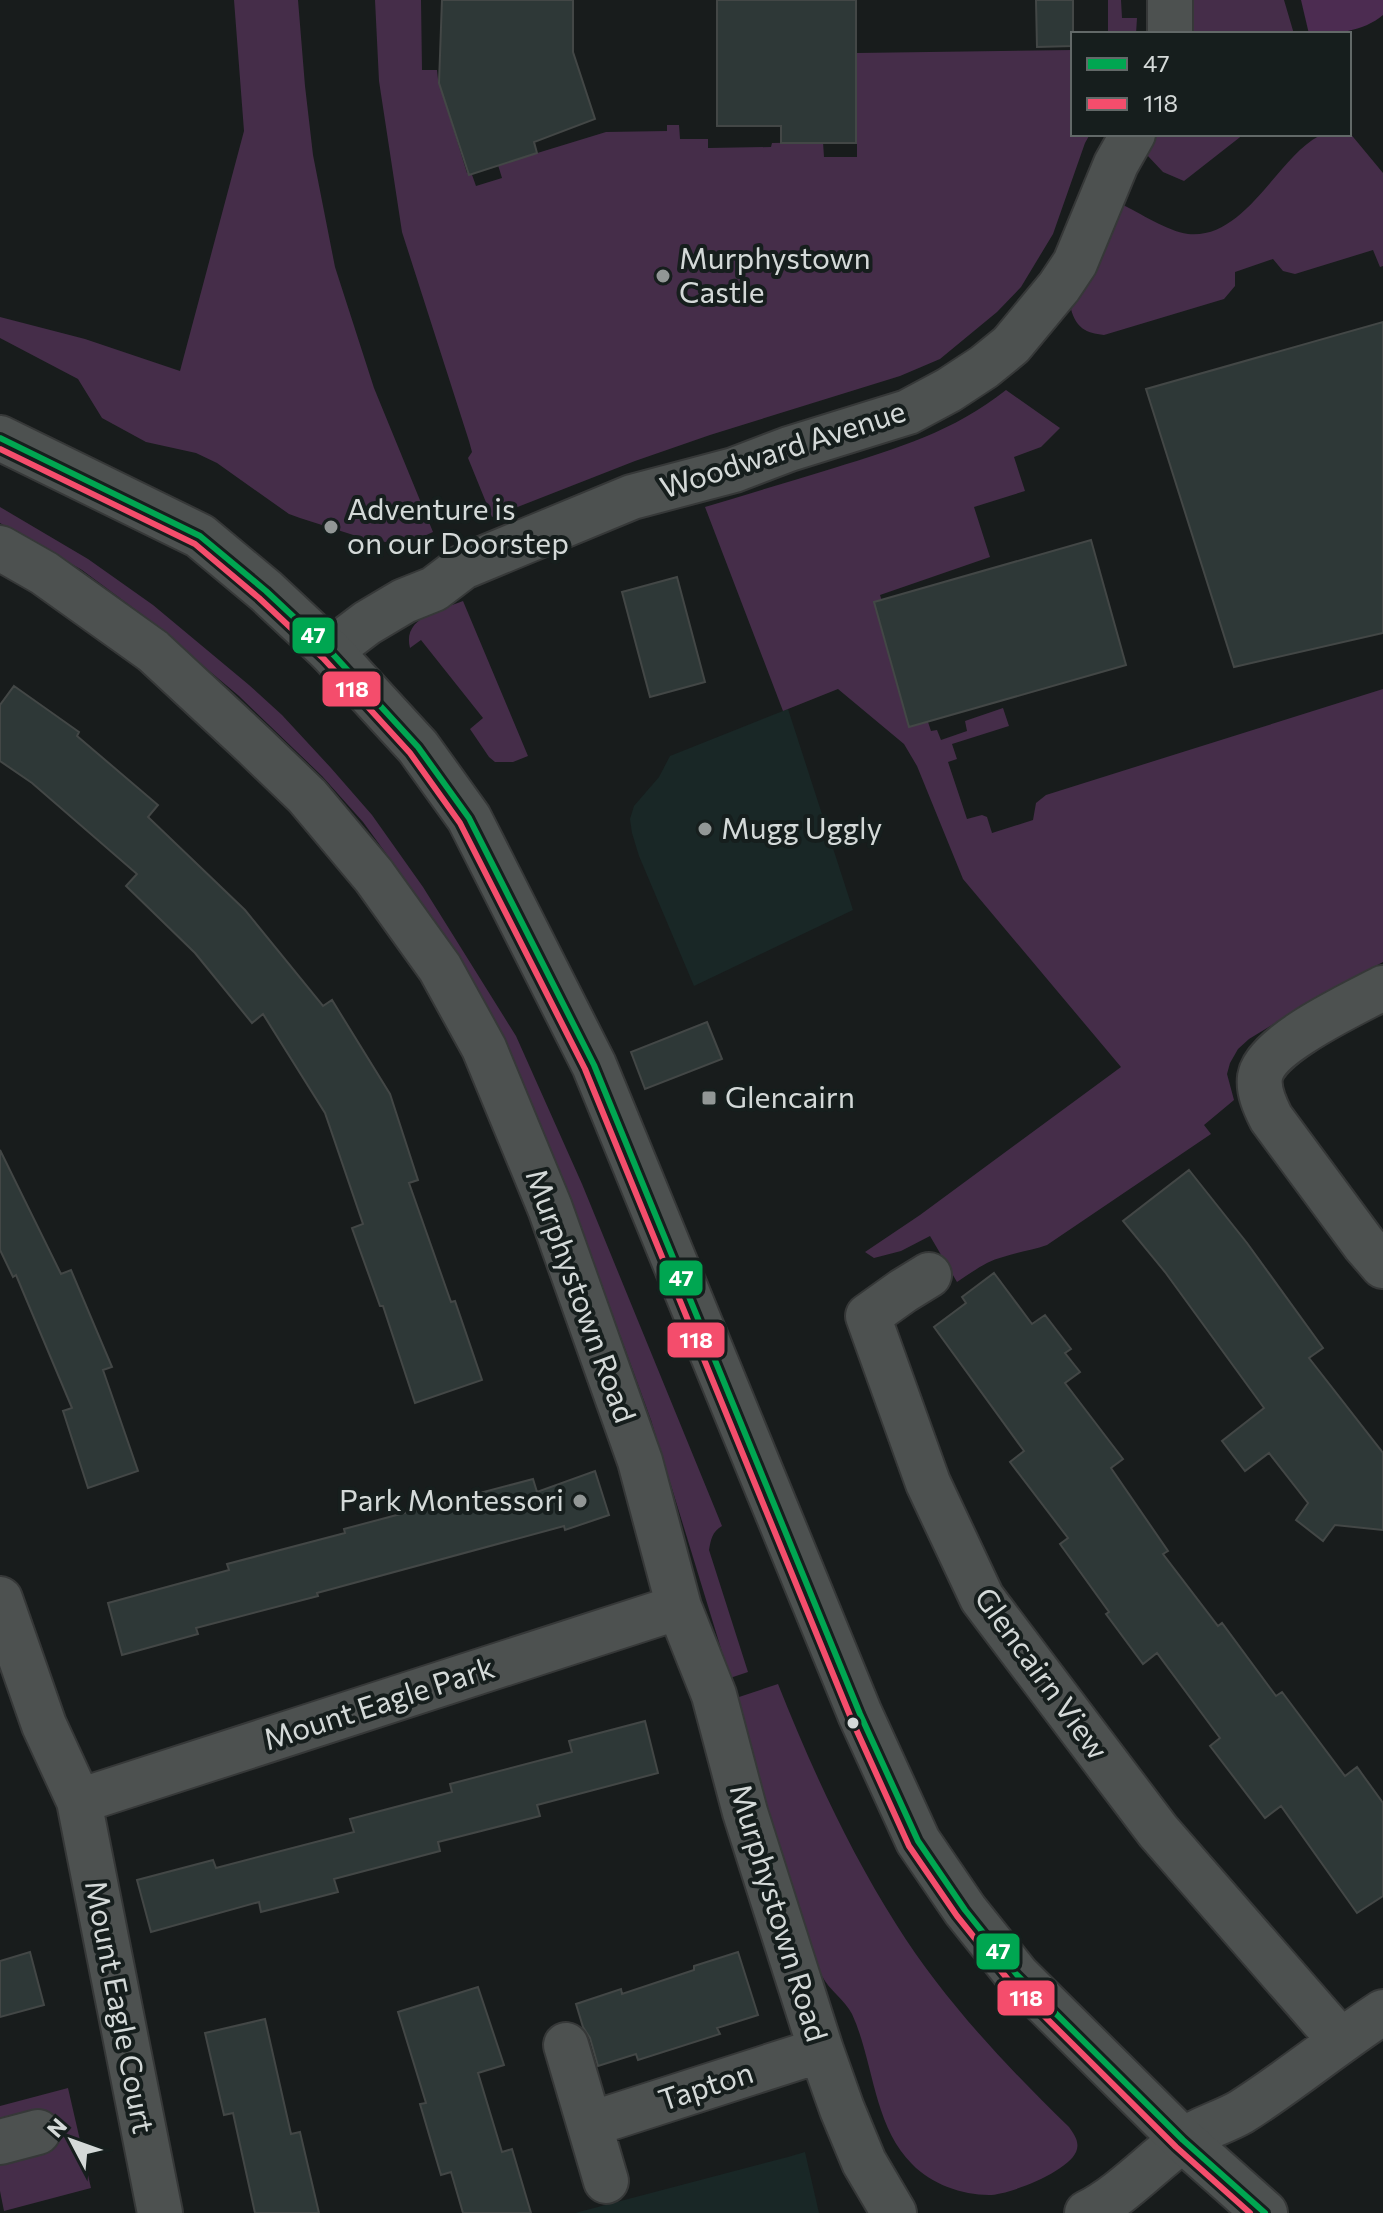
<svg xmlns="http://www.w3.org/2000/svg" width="1383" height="2213" viewBox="0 0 1383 2213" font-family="Commissioner,sans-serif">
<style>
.built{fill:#192726}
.green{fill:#452d49}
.forest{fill:#4c2c51}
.building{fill:#2e3837;stroke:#434746;stroke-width:2}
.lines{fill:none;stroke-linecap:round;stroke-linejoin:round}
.street-casing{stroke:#363838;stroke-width:48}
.secondary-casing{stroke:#363838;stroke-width:48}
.street{stroke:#4d5150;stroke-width:44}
.secondary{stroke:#4d5150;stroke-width:44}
.bus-1-casing{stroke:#161e1d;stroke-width:12}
.bus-2-casing{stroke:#161e1d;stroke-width:12}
.bus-1{stroke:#00a651;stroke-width:6}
.bus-2{stroke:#f44d6c;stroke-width:6}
.poi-dot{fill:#929796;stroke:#161e1d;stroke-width:3}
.bus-dot{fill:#d4d9d8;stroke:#161e1d;stroke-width:3}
.labels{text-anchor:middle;stroke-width:8;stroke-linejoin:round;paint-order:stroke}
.poi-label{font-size:30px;fill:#d4d9d8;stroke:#161e1d;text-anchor:start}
.street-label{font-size:30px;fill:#d4d9d8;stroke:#161e1d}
.line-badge{stroke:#161e1d;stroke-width:3}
.badge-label{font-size:22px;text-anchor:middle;font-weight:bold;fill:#fff}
</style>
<rect width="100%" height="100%" fill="#181c1c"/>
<path class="built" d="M788,709L853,910L694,986L639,856L632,833L630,819L634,806L659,777L670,756Z
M805,2152L819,2213H575L788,2157Z"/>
<path class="green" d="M234,0H298L305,86L313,155L335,267L374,388L433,532L422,537L386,542L369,540L300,518L289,514L217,463L196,453L146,442L102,418L78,379L0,338V317L85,339L180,371L244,131Z
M375,0H421L422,70H437L438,79L467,173L471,172L476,186L502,178L498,165L606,132L667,131V125H679L680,139H708V148L771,147L772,143L823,142L824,157H857V53L1073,50V134H1090L1085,143L1053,234L1021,287L997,312L940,359L900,376L710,435L635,461L492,517L468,458L472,452L469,441L402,232L379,81Z
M1108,0H1121L1122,18H1137L1136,34H1108Z
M1191,0H1284L1294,34H1190Z
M1349,132L1383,173V266L1380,267L1373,250L1295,274L1283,271L1273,259L1235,272V286L1224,299L1104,335C1086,333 1076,328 1071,309L1121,204C1140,213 1167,231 1188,234C1245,240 1277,158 1319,136C1326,132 1340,134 1349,134Z
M1156,134H1244L1184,181L1163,172L1147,155L1149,144Z
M1006,390L1060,428L1041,447L1014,457L1025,491L974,507L990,557L880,595L907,679L913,677L931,731L937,730L941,740L967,731L965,721L1003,708L1009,726L952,744L957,759L948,762L967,819L982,815L987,817L992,833L1033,820L1036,803L1046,795L1383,689V962L1308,1003L1249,1039L1238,1049L1230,1063L1227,1074L1234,1100L1204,1125L1211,1134L1047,1245C1033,1250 1018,1252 1003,1257C986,1261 971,1273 957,1282L930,1236L901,1251L874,1258L865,1252L920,1215L1121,1067L963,879L917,766L904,744L838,689L783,711L705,507C748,494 791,481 834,468C898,448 953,432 1006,390Z
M0,507L88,559L153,605L249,685L282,715L331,768L372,815L423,887L516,1036L582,1184L722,1526C712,1532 711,1539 709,1550L748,1672L730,1678L651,1420L568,1192L506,1041L479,992L415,893L363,822L322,776L239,696L144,616L82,570L0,523Z
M463,601L528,756L513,762H495L489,757L470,729L483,718L421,640L410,648C402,617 441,610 463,601Z
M778,1684C811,1767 848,1848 896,1924C943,1999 1006,2066 1069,2127C1074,2134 1079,2141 1077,2149C1073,2170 1009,2195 989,2195C962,2195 931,2184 912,2164C873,2125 874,2062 852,2014C845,2000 829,1990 822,1976C804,1943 795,1903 785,1867C769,1811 753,1755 736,1698Z
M68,2088L91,2188L4,2211L0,2191V2106Z"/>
<path class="forest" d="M1301,0H1383V15C1363,32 1334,34 1309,34Z"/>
<path class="building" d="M442,0H573V52L595,119L534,142L537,153L469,175L439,83Z
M717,0H856V143H781V126H717Z
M1036,0H1073V46L1037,47Z
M1383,322V633L1234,667L1146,389Z
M1091,540L1126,665L909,727L874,602Z
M677,577L705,682L650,697L622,592Z
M14,686L79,732L77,736L158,805L148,817L245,910L323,1006L332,1000L390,1094L418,1180L409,1183L451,1302L455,1301L482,1380L415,1403L383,1306H380L352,1228L363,1224L325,1113L263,1014L252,1023L195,953L126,886L137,874L32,783L0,761V705Z
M707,1022L722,1059L645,1089L631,1052Z
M0,1150L61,1274L71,1270L112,1367L103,1370L138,1471L88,1488L63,1411L72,1408L16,1275L13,1277L0,1250Z
M1189,1170L1247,1243L1323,1348L1309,1358L1383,1453V1530L1335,1525L1323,1541L1296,1520L1308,1503L1269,1453L1245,1471L1222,1441L1264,1408L1165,1272L1123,1221Z
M994,1273L1032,1324L1045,1315L1071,1349L1065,1353L1080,1372L1065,1383L1123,1459L1111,1468L1168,1551L1163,1554L1218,1626L1222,1623L1276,1696L1282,1692L1345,1776L1357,1767L1383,1803V1896L1357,1913L1281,1806L1265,1818L1210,1746L1220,1738L1157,1653L1143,1664L1106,1614L1109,1612L1060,1544L1068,1538L1010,1462L1024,1451L934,1327L966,1303L962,1297Z
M595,1471L609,1515L565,1530L564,1526L317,1593L318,1596L196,1628L198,1634L122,1655L108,1603L229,1570L227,1564L345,1533L344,1529L393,1516L533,1479L537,1492Z
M645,1721L658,1773L537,1805L540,1816L438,1842L440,1851L334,1879L338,1892L261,1912L259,1902L151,1932L137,1880L213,1860L216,1868L354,1832L350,1819L452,1792L450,1784L572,1752L569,1741Z
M30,1952L44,2005L0,2017V1961Z
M738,1952L758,2015L717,2028L720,2034L638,2060L636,2054L598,2066L590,2038L583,2027L576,2004L621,1989L622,1994L694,1970V1966Z
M478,1987L504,2065L478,2073L502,2152L512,2149L531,2213H463L451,2172L441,2175L420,2104L426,2103L398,2012Z
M265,2019L291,2134L300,2132L319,2213H255L233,2113L224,2115L205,2033Z"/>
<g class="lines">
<g class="street-casing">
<path id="street" d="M1170,34V0
M0,548L44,573L153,651L254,745L307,796L374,876L440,968L484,1048L550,1208L640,1461L679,1607L714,1695L745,1812L821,2050L842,2109L864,2162L894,2213
M330,651L367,623L404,601L434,589L463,567L632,497L734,470L789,449L908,412L949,390L984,367L1011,345L1059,287L1075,263L1116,164L1133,134
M1383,988C1355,1003 1265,1044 1260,1077C1258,1091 1265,1106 1271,1118L1364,1244L1383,1266
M929,1275L903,1291L868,1316L928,1483L982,1598L1158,1831L1340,2040
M0,1599L44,1725L79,1801L160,2213
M79,1801L679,1607
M566,2045L606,2181
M591,2124L821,2050
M0,2142L38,2132
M1087,2213C1121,2196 1149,2165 1180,2142C1198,2129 1222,2123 1241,2112C1290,2081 1334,2044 1383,2012"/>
</g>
<g class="secondary-casing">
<path id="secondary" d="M0,438L200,536L266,591L330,651L418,747L469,818L594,1065L860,1714L918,1841L965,1910L1017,1975L1183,2140L1265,2213"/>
</g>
<use href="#street" class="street"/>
<use href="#secondary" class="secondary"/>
<g class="bus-1-casing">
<path id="bus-1" d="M0,438L200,536L266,591L330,651L418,747L469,818L594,1065L860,1714L918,1841L965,1910L1017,1975L1183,2140L1265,2213"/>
</g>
<g class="bus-2-casing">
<path id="bus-2" d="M0,449L195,544L259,598L323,658L410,753L460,823L585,1069L851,1718L909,1846L957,1916L1010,1982L1176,2147L1250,2213"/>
</g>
<use href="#bus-1" class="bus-1"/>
<use href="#bus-2" class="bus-2"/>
</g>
<g class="poi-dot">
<circle cx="663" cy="276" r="8"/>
<circle cx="331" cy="527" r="8"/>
<circle cx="705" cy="829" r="8"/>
<rect x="701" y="1090" width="16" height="16" rx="4"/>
<circle cx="580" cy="1501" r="8"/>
</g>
<circle class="bus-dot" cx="853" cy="1723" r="7"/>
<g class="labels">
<g class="poi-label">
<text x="679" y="269">Murphystown<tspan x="679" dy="34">Castle</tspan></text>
<text x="347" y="520">Adventure is<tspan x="347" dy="34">on our Doorstep</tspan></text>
<text x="721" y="839">Mugg Uggly</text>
<text x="725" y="1108">Glencairn</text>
<text x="564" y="1511" text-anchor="end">Park Montessori</text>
</g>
<g class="street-label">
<text transform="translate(783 450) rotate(-18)" y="10">Woodward Avenue</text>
<text transform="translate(580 1296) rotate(70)" y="10">Murphystown Road</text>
<text transform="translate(1041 1674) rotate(54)" y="10">Glencairn View</text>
<text transform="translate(379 1704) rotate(-18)" y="10">Mount Eagle Park</text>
<text transform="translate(778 1913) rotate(73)" y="10">Murphystown Road</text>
<text transform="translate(119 2007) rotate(79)" y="10">Mount Eagle Court</text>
<text transform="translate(706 2087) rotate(-18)" y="10">Tapton</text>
</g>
</g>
<g class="line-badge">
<rect x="291" y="616" width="45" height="39" rx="8" fill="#00a651"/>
<rect x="321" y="670" width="61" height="38" rx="8" fill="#f44d6c"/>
<rect x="658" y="1259" width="46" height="38" rx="8" fill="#00a651"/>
<rect x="666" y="1321" width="60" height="38" rx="8" fill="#f44d6c"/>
<rect x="975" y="1932" width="46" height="39" rx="8" fill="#00a651"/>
<rect x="996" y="1979" width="60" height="38" rx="8" fill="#f44d6c"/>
</g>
<g class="badge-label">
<text x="313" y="643">47</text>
<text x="352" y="697">118</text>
<text x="681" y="1286">47</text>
<text x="696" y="1348">118</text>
<text x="998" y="1959">47</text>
<text x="1026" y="2006">118</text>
</g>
<rect x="1071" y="32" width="280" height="104" fill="#161e1d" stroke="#626968" stroke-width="2"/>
<rect x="1087" y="58" width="40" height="12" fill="#00a651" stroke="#626968" stroke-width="2"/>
<text x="1143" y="72" font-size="24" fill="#d4d9d8">47</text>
<rect x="1087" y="98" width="40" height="12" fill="#f44d6c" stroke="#626968" stroke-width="2"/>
<text x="1143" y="112" font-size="24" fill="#d4d9d8">118</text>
<g transform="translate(72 2141) rotate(311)" stroke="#161e1d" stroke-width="6" paint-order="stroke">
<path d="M0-6L14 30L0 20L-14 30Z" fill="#d4d9d8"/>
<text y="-12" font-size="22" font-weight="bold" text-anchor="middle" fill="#d4d9d8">N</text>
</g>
</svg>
